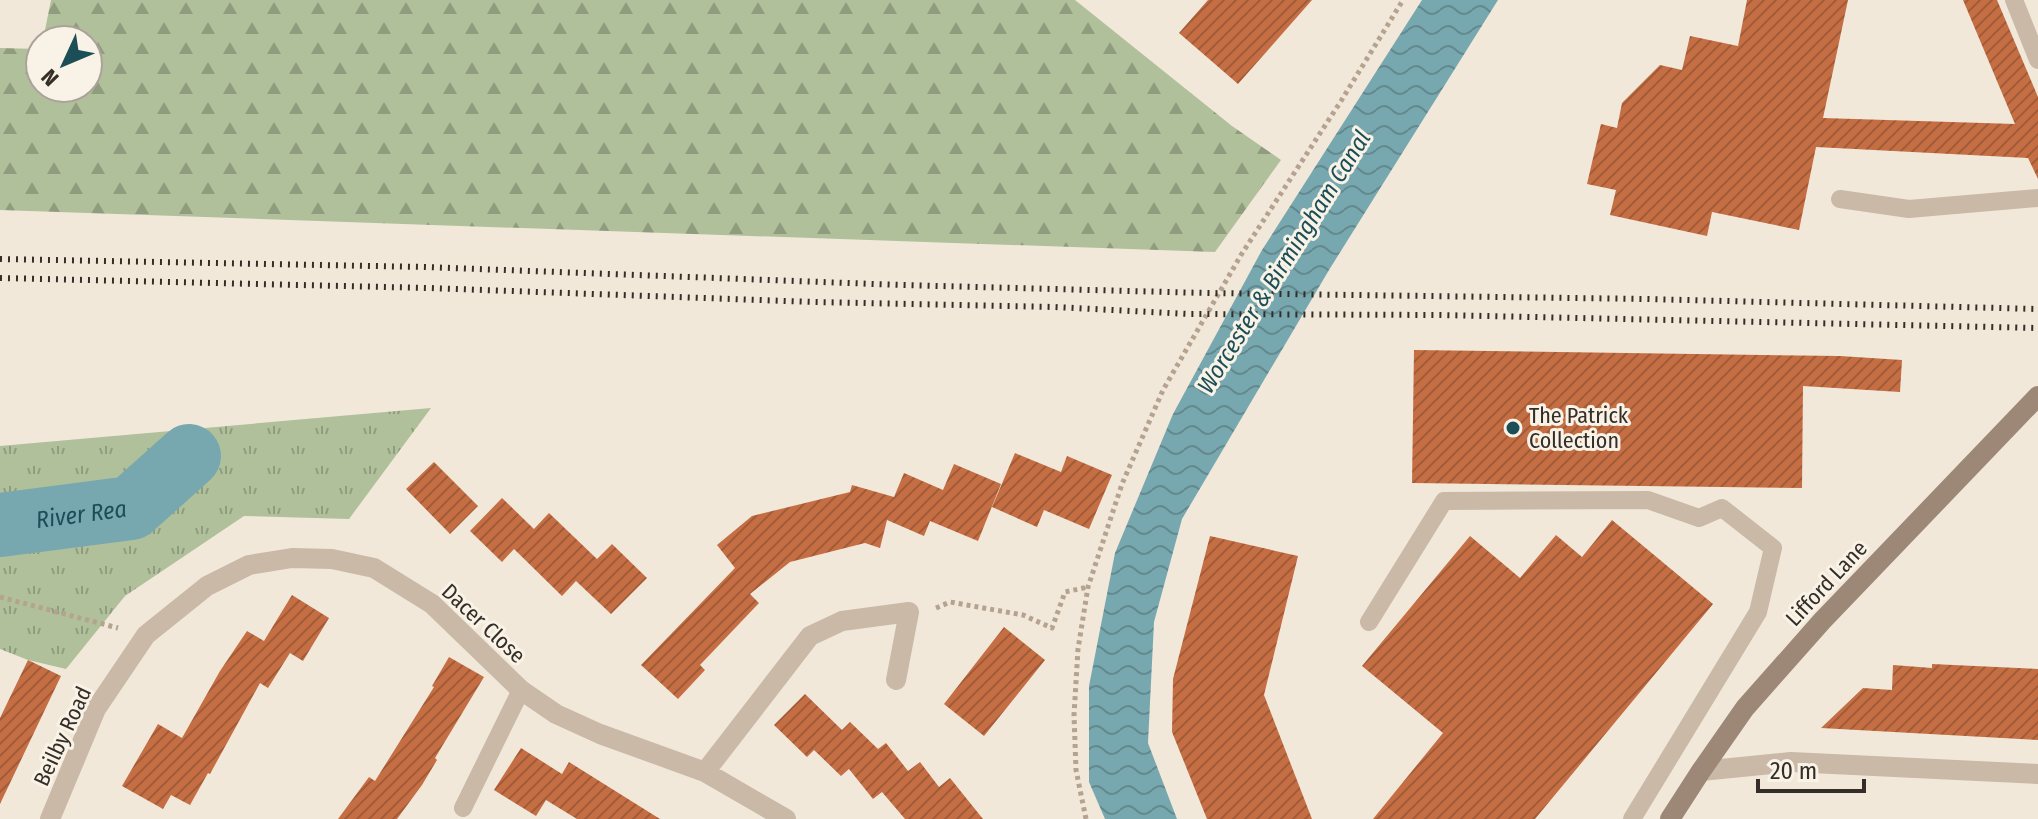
<svg xmlns="http://www.w3.org/2000/svg" width="2038" height="819" viewBox="0 0 2038 819" font-family="'Fira Sans Condensed',sans-serif">
<style>
.grass{fill:url(#grass-tufts)}
.forest{fill:url(#forest-firs)}
.water{fill:url(#water-waves)}
.lines{fill:none;stroke-linecap:round;stroke-linejoin:round}
.river{stroke:#78a8af;stroke-width:64}
.building{fill:url(#building-hatch)}
.path{stroke:#b5a390;stroke-width:5;stroke-dasharray:4 4;stroke-linecap:butt}
.lane{stroke:#c9b9a6;stroke-width:18}
.street{stroke:#c9b9a6;stroke-width:20}
.secondary{stroke:#9d8877;stroke-width:20}
.rail{stroke:#352d27;stroke-width:6;stroke-dasharray:2 6;stroke-linecap:butt}
.poi-dot{fill:#1c4e57;stroke:#f9f2e6;stroke-width:3}
.labels{text-anchor:middle;stroke-width:6;stroke-linejoin:round;paint-order:stroke}
.poi-label{font-size:22px;fill:#352d27;stroke:#f9f2e6;text-anchor:start}
.street-label{font-size:22px;fill:#352d27;stroke:#f9f2e6}
.water-label{font-size:24px;font-style:italic;fill:#1c4e57;stroke:#f9f2e6}
</style>
<defs>
<pattern id="grass-tufts" width="24" height="20" patternUnits="userSpaceOnUse" patternTransform="scale(2)"><rect width="24" height="20" fill="#b0c09a"/><path d="M3 7l-1-3M5 7V3M7 7l1-3M15 17l-1-3M17 17v-4M19 17l1-3" fill="none" stroke="#909c7e"/></pattern>
<pattern id="forest-firs" width="22" height="20" patternUnits="userSpaceOnUse" patternTransform="scale(2)"><rect width="22" height="20" fill="#b0c09a"/><path d="M5 1l3.5 6h-7zM16 11l3.5 6h-7z" fill="#909c7e"/></pattern>
<pattern id="water-waves" width="16" height="10" patternUnits="userSpaceOnUse" patternTransform="scale(2)"><rect width="16" height="10" fill="#78a8af"/><path d="M0 5q4-4 8 0t8 0" fill="none" stroke="#63898e"/></pattern>
<pattern id="building-hatch" width="6" height="6" patternUnits="userSpaceOnUse" patternTransform="scale(2)"><rect width="6" height="6" fill="#c66e43"/><path d="M-1 1l2-2M0 6l6-6M5 7l2-2" fill="none" stroke="#a25b38"/></pattern>
</defs>
<rect width="100%" height="100%" fill="#f1e8da"/>
<path class="grass" d="M431,408L349,519L244,516L125,596L66,669L28,660L0,649V446Z"/>
<path class="forest" d="M51,0H1075L1232,126L1281,160L1215,252L0,210V48L40,49V88H88V40H43Z"/>
<path class="water" d="M1422,0H1498L1329,270L1182,519L1154,622L1148,743L1177,819H1105L1089,782V686L1115,553L1173,414L1262,250Z"/>
<g class="lines">
<path class="river" id="s1" d="M0,525L131,508L189,456"/>
</g>
<path class="building" d="M1208,0H1312L1238,84L1179,33Z
M1747,0H1848L1823,118L2015,124L1963,0H1997L2038,97V179L2028,158L1816,147L1799,230L1712,212L1707,236L1610,215L1616,190L1587,184L1601,124L1617,128L1622,103L1660,65L1682,70L1690,36L1738,46Z
M1414,350L1840,356L1902,360L1900,392L1803,386L1802,488L1412,483Z
M1015,453L1061,472L1067,456L1112,475L1089,529L1044,510L1037,527L992,507Z
M434,462L478,506L450,534L406,489Z
M954,464L1001,484L978,541L930,521L924,536L887,520L880,548L865,543L790,562L750,594L759,603L700,665L705,670L678,699L641,665L735,568L717,545L752,516L850,492L852,485L894,497L904,473L943,490Z
M502,498L534,529L549,513L597,559L612,544L647,578L611,614L576,581L562,596L514,549L502,562L470,531Z
M1612,520L1713,604L1535,819H1373L1443,733L1362,666L1470,536L1520,578L1556,535L1582,557Z
M1210,536L1298,556L1264,695L1312,819H1207L1172,732L1173,679Z
M292,595L329,618L303,661L290,653L268,688L260,683L210,774L208,773L190,805L171,795L163,809L122,786L158,724L182,738L220,671L247,631L264,641Z
M1004,627L1045,660L984,736L944,704Z
M449,657L484,677L435,758L437,760L422,785L397,819H338L369,777L375,781L434,687L432,686Z
M28,660L61,676L0,804V718Z
M1932,664L2038,669V740L1821,728L1863,688L1892,690L1893,665L1932,668Z
M805,694L842,730L850,722L878,749L886,743L908,771L920,762L939,787L950,778L983,819H905L882,792L873,799L849,769L841,776L814,750L807,757L774,725Z
M521,748L562,774L569,762L660,819H577L546,800L536,816L494,790Z"/>
<g class="lines">
<path class="path" d="M0,597L118,628
M936,608L950,602L1023,615L1052,628L1065,592L1088,587
M1086,819L1076,770L1074,715L1078,649L1088,587L1122,484L1163,390L1241,255L1341,101L1403,0"/>
<path class="lane" d="M2014,0L2038,60
M1840,199L1909,209L2038,198
M1369,622L1444,501L1648,500L1699,518L1722,508L1773,548L1758,612L1632,819
M463,808L521,690"/>
<path class="street" d="M1701,771L1791,762L2038,774
M705,772L810,636L842,621L909,612L896,680
M50,819L96,709L146,635L207,586L249,565L292,558L332,559L374,568L432,604L521,690L556,714L600,734L705,772L786,819"/>
<path class="secondary" d="M1670,819L1701,771L1745,708L1822,621L2038,396"/>
<path class="rail" d="M0,259L425,267L901,285L1207,293L1647,299L2038,309
M0,278L429,288L814,302L1055,307L1189,314L1440,315L2038,328"/>
</g>
<circle class="poi-dot" cx="1513" cy="428" r="8"/>
<g class="labels">
<g class="poi-label">
<text x="1529" y="423">The Patrick<tspan x="1529" dy="25">Collection</tspan></text>
</g>
<g class="street-label">
<text transform="translate(1826 583) rotate(-47)" y="8">Lifford Lane</text>
<text transform="translate(484 623) rotate(43)" y="8">Dacer Close</text>
<text transform="translate(62 736) rotate(-65)" y="8">Beilby Road</text>
</g>
<g class="water-label">
<text transform="translate(1284 262) rotate(-58)" y="8">Worcester &amp; Birmingham Canal</text>
<text dy="8" stroke="none"><textPath href="#s1" startOffset="82">River Rea</textPath></text>
</g>
</g>
<g transform="translate(64 64) rotate(226)"><circle r="38" fill="#f9f2e6" stroke="#aba39a" stroke-width="2"/>
<path d="M0-6L14 30L0 20L-14 30Z" fill="#1c4e57"/>
<text y="-12" font-size="22" font-weight="bold" text-anchor="middle" fill="#352d27">N</text>
</g>
<path d="M1758 779v12h106v-12" fill="none" stroke="#352d27" stroke-width="4"/>
<text x="1770" y="779" font-size="24" fill="#352d27" stroke="#f9f2e6" stroke-width="6" paint-order="stroke">20 m</text>
</svg>
